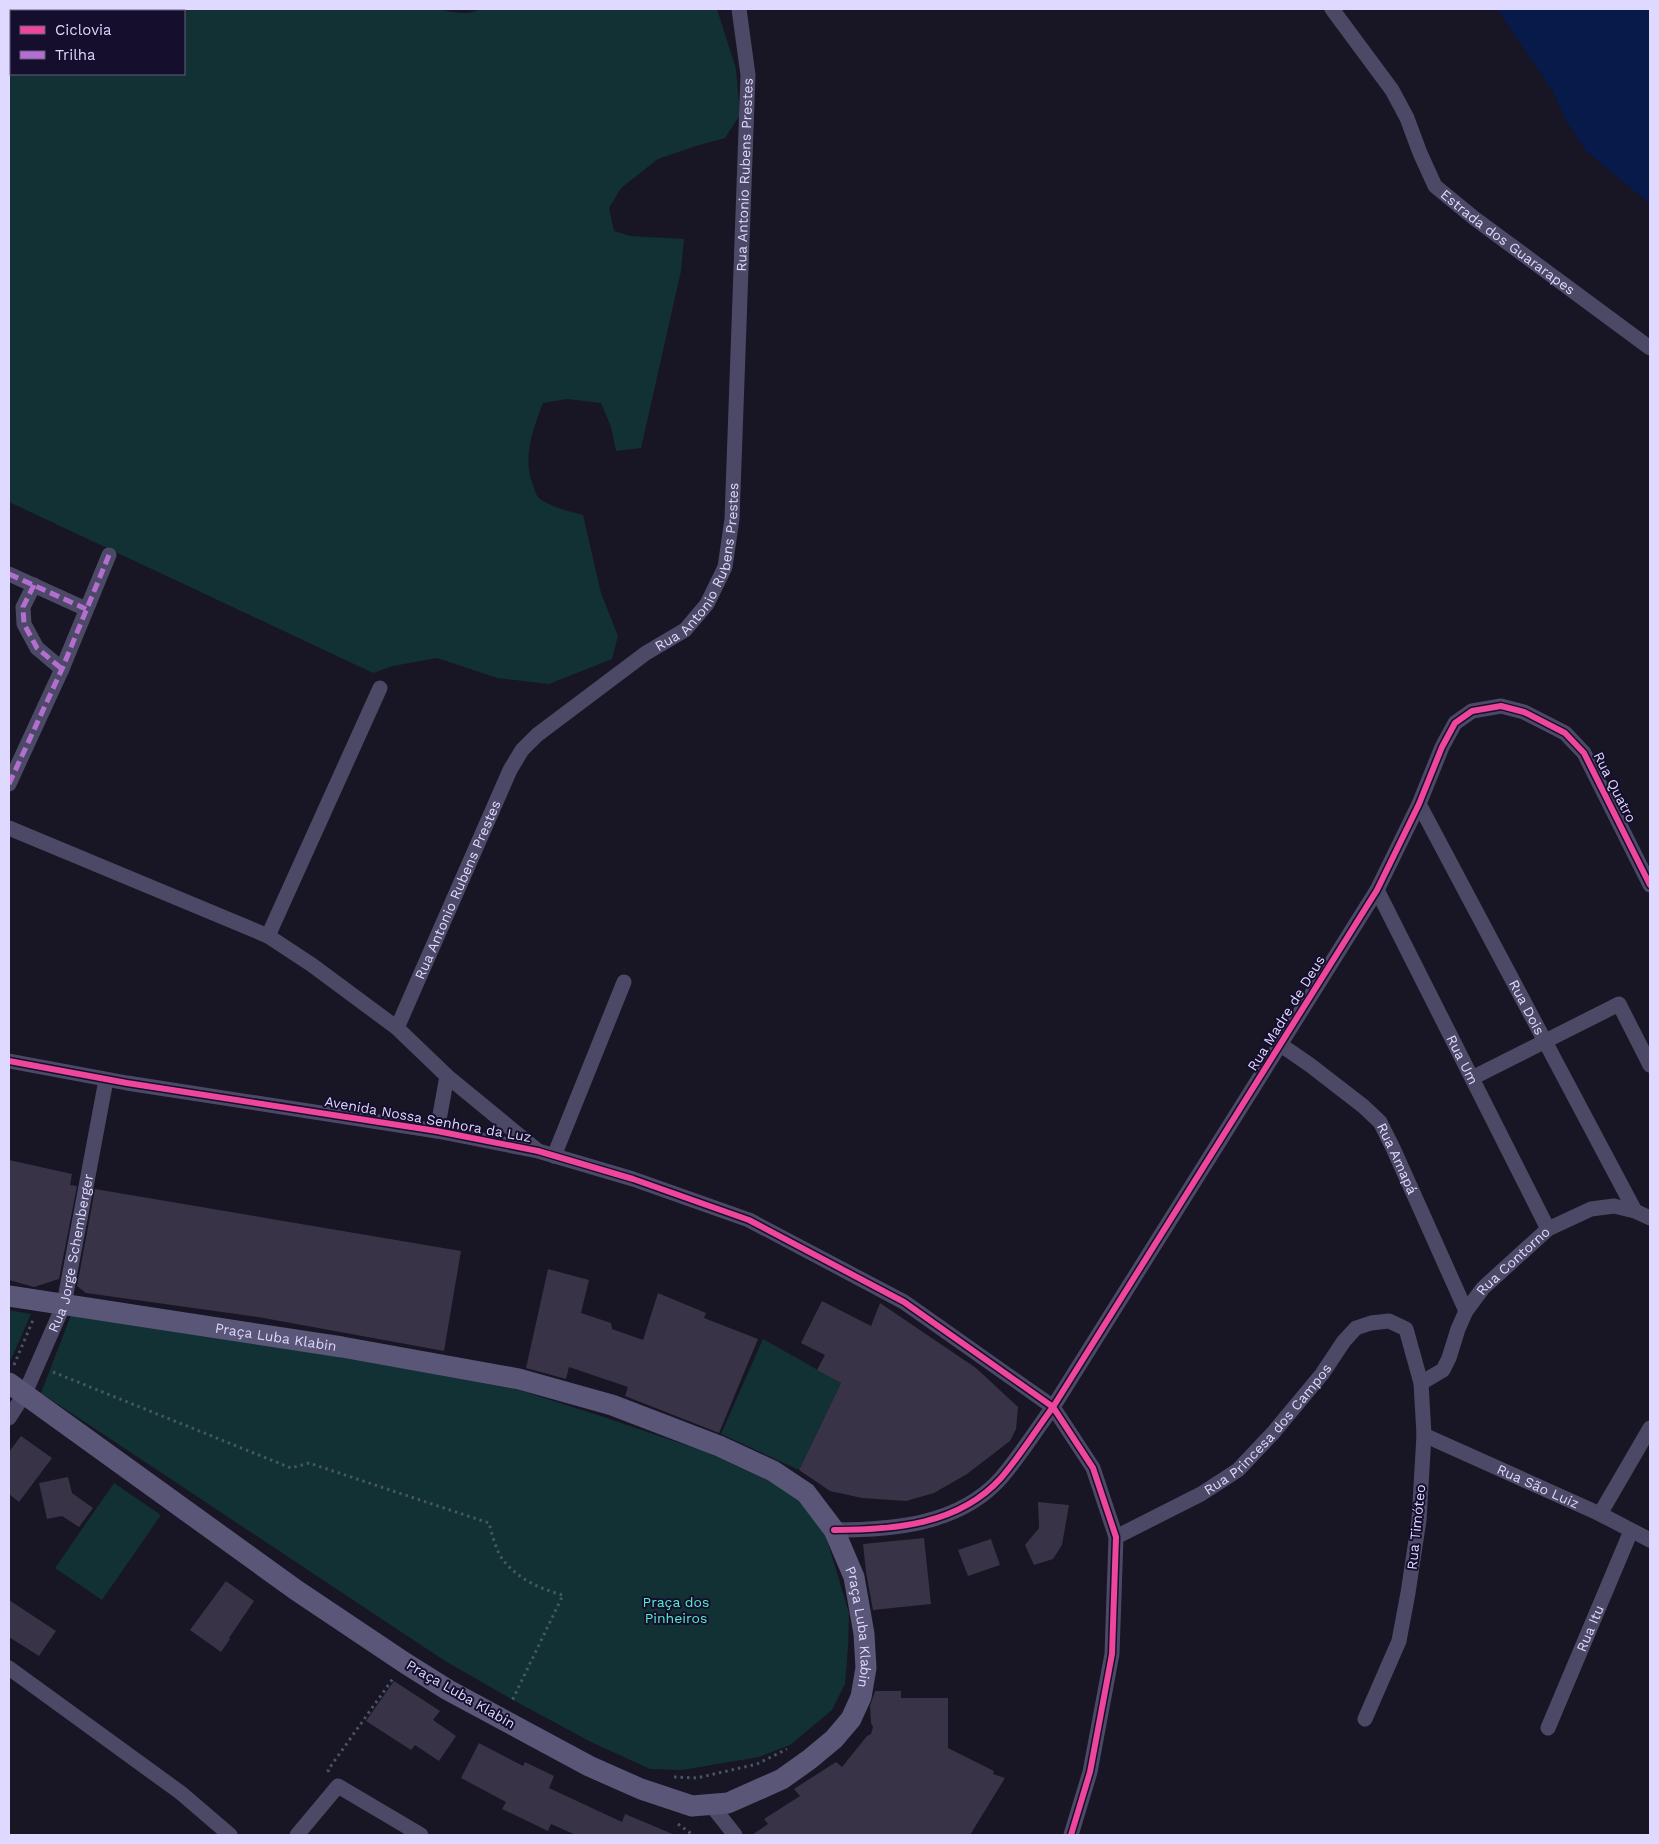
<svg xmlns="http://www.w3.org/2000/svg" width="1659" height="1844" viewBox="0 0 1659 1844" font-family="'Work Sans',sans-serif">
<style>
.green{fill:#113134;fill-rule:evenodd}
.water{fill:#071a4a}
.building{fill:#383346}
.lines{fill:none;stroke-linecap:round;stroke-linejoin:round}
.path{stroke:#465567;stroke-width:3;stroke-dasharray:2.5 4;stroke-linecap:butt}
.minor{stroke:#4c4966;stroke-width:15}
.secondary{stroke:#5a5678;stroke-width:21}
.quiet{stroke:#b36fd0;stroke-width:5;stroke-dasharray:10 5;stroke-linecap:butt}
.cycleway-casing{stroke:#150e2c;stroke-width:9}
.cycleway{stroke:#ed469a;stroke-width:6}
.labels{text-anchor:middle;stroke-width:4;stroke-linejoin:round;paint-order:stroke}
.street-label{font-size:14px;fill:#dfd8ff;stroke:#150e2c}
.park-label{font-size:14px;fill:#56edd1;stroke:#150e2c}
</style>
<rect width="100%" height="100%" fill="#181525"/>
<path class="green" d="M9,9H436C450,12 468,16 481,9H717L736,69L740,115L725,138L696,146L658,159L621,188L609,208L614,231L630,236L684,239L681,271L641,448L616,451L611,427L601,403L567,399L543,403C533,429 522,458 533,485C535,490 536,496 540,499C553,508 569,511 583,515L601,593L618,636L612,659L549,684L497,678L437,658L393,666L373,673L9,502ZM11,11H184V74H11Z
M9,1310L31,1314L9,1364Z
M71,1315L358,1360L519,1390L604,1417L706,1452L778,1485L804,1501L825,1533L849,1613L848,1648L845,1684L832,1710L790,1745L759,1757L682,1770L650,1769L591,1742L513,1700L445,1661L41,1393Z
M763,1339L841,1383L799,1470L721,1434Z
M114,1483L161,1515L102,1600L55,1568Z"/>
<path class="water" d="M1497,9H1650V204L1586,151L1566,120L1552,90Z"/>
<path class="building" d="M9,1160L72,1174L70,1185L77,1186L59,1279L34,1287L9,1280Z
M95,1189L461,1251L444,1351L258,1317L86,1293L77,1286Z
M548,1269L589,1280L581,1313L611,1323L612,1329L643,1340L658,1293L706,1313L704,1318L758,1339L719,1433L625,1396L628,1387L569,1367L566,1379L526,1368Z
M822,1301L871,1326L880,1303L976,1368L1018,1407L1016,1429L1010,1441L967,1474L934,1493L906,1501L862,1498L830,1491L799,1470L841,1383L817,1370L825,1355L801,1343Z
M21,1436L52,1458L19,1502L9,1494V1452Z
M68,1477L72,1493L93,1508L79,1527L62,1516L47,1519L39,1483Z
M1038,1502L1069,1505L1062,1545L1053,1559L1034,1565L1025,1545L1039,1528Z
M924,1538L931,1604L873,1610L866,1572L863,1544Z
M991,1539L1000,1565L968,1576L958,1550Z
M226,1581L254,1601L229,1638L230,1639L221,1652L190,1630Z
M9,1600L56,1631L39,1656L9,1637Z
M394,1681L440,1711L433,1720L456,1736L439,1761L415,1745L411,1750L366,1721Z
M875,1691H901V1698H948V1748L994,1771L993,1774L1005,1778L970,1835H752L768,1824L764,1819L800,1796L794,1789L836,1762L842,1767L867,1736L871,1734L873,1727L871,1723L870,1706Z
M479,1743L523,1766L525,1762L554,1776L549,1788L622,1822L625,1814L675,1835H576L551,1824L548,1831L502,1809L506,1802L461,1778Z"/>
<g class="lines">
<path class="path" d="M14,1365L33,1320
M53,1372L291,1468L309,1463L489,1523C492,1534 496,1551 503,1560C518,1579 540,1589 563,1595L511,1703
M329,1772L328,1770L394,1677
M674,1777L697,1778L757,1764L787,1749
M678,1824L693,1835"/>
<g class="minor">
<path id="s1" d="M1332,9L1392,90L1407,118L1420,153L1435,186L1474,218L1650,348"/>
<path d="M9,574L86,609"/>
<path d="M34,585L23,607L24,624L37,648L62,669"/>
<path d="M9,784L62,669L109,555"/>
<path id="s2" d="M1419,804L1635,1211"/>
<path d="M9,828L268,936L312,965L397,1028L447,1076L537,1150"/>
<path id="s3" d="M1377,890L1548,1229"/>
<path d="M268,936L380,688"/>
<path id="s4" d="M397,1028L510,770L522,750L537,735L646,653L685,630L707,604L725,567L732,519L748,75L739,9"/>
<path id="s5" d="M1281,1045L1310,1065L1363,1106L1380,1122L1393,1148L1466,1311"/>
<path d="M9,1061L127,1083L437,1131L538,1151L633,1179L749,1220L904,1302L1053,1407L1093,1468L1116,1537L1112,1654L1090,1772L1071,1835"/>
<path d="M1472,1078L1619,1004L1650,1065"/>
<path d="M437,1131L447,1076"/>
<path d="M554,1156L624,982"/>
<path id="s6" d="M1421,1383L1443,1370L1449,1358L1458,1329L1466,1311L1483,1288L1548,1229L1591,1209L1614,1206L1635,1211L1650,1218"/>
<path id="s7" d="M9,1418L25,1393L64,1304L106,1080"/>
<path id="s8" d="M1424,1435L1600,1514L1650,1540"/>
<path d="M1600,1514L1650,1428"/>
<path d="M834,1530C893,1530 959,1525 1001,1478C1020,1456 1036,1430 1053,1407L1377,890L1419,804L1442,747L1455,723L1472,711L1501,706L1524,712L1565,733L1584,753L1650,885"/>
<path id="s9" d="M1116,1537L1201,1494L1238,1470L1273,1433L1322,1374L1344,1341L1356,1328L1371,1323L1389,1321L1406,1329L1421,1383L1424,1435L1419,1520L1408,1593L1399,1641L1365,1719"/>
<path d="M9,1668L181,1793L230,1835"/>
<path id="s10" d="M1548,1728L1631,1531"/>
<path d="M712,1806L735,1835"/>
<path d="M297,1835L338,1786L421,1835"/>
</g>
<path class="secondary" id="s11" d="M9,1296L342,1347L519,1379L612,1405L719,1446L773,1471L806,1493L834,1530L854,1577L864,1634L866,1668L861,1697L851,1719L834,1739L810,1759L782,1779L728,1803L692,1806L641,1789L589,1766L448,1690L405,1663L296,1590L9,1383"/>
<path class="quiet" d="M9,574L86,609
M34,585L23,607L24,624L37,648L62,669
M9,784L62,669L109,555"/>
<g class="cycleway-casing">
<path id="cycleway" d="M9,1061L127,1083L437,1131L538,1151L633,1179L749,1220L904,1302L1053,1407L1093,1468L1116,1537L1112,1654L1090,1772L1071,1835
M834,1530C893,1530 959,1525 1001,1478C1020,1456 1036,1430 1053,1407L1377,890L1419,804L1442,747L1455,723L1472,711L1501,706L1524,712L1565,733L1584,753L1650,885"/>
</g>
<use href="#cycleway" class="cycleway"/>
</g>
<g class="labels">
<g class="street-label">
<text dy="5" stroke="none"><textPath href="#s4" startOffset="976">Rua Antonio Rubens Prestes</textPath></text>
<text dy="5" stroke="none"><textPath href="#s1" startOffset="298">Estrada dos Guararapes</textPath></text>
<text dy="5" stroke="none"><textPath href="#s4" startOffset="571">Rua Antonio Rubens Prestes</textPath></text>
<text transform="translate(1615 787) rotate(63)" y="5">Rua Quatro</text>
<text dy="5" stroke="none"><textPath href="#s4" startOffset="151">Rua Antonio Rubens Prestes</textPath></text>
<text dy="5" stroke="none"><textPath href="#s2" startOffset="230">Rua Dois</textPath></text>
<text transform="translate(1286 1013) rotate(-58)" y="5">Rua Madre de Deus</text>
<text dy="5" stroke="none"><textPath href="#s3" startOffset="190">Rua Um</textPath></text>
<text transform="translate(428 1119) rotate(10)" y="5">Avenida Nossa Senhora da Luz</text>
<text dy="5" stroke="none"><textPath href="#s5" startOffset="166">Rua Amapá</textPath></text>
<text dy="5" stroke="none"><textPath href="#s7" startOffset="178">Rua Jorge Schemberger</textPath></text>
<text dy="5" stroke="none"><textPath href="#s6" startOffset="158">Rua Contorno</textPath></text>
<text dy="5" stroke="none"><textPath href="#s11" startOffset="270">Praça Luba Klabin</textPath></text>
<text dy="5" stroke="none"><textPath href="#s9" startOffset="189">Rua Princesa dos Campos</textPath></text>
<text dy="5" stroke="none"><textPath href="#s8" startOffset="125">Rua São Luiz</textPath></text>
<text transform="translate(1416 1527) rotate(-84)" y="5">Rua Timóteo</text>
<text dy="5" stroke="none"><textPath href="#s11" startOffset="975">Praça Luba Klabin</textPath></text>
<text dy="5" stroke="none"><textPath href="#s10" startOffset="108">Rua Itu</textPath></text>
<text transform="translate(461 1694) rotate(30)" y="5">Praça Luba Klabin</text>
</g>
<g class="park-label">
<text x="676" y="1607">Praça dos<tspan x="676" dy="16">Pinheiros</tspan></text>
</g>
</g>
<rect width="1659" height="1844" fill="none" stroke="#dfd8ff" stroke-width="20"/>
<rect x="10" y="10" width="175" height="65" fill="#150e2c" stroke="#665f80"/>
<rect x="20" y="26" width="25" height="8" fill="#ed469a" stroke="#665f80"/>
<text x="55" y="35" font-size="15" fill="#dfd8ff">Ciclovia</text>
<rect x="20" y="51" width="25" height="8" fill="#b36fd0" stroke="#665f80"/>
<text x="55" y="60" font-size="15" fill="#dfd8ff">Trilha</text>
</svg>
